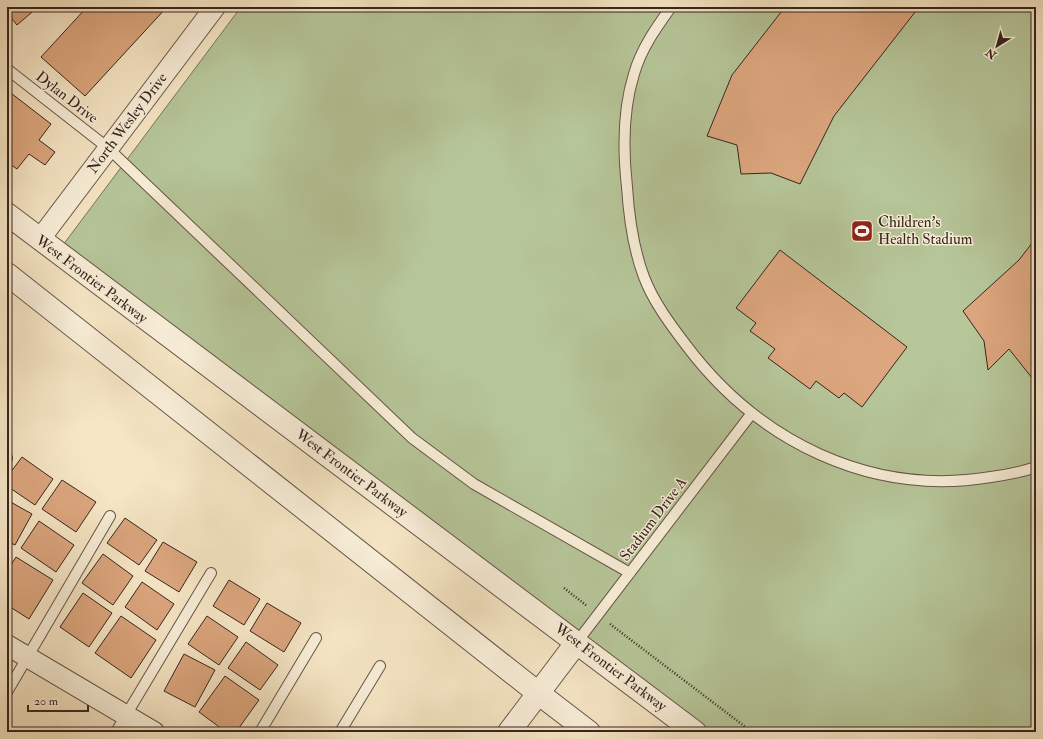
<svg xmlns="http://www.w3.org/2000/svg" width="1043" height="739" viewBox="0 0 1043 739" font-family="'IM FELL Double Pica',serif">
<style>
.green{fill:#b6c699;stroke:#76765c}
.building{fill:#dca67e;stroke:#36251f}
.lines{fill:none;stroke-linecap:round;stroke-linejoin:round}
.service-casing{stroke:#665548;stroke-width:12}
.minor-casing{stroke:#665548;stroke-width:22}
.tertiary-casing{stroke:#665548;stroke-width:24}
.path{stroke:#36251f;stroke-width:2.5;stroke-dasharray:1 2;stroke-linecap:butt}
.service{stroke:#f9efd9;stroke-width:10}
.minor{stroke:#f9efd9;stroke-width:20}
.tertiary{stroke:#f9efd9;stroke-width:22}
.labels{text-anchor:middle;stroke-width:3;stroke-linejoin:round;paint-order:stroke}
.street-label{font-size:15px;fill:#36251f;stroke:#f9efd9}
.poi-label{font-size:15px;fill:#36251f;stroke:#f9efd9;text-anchor:start}
</style>
<rect width="100%" height="100%" fill="#f6e6c5"/>
<filter id="stains"><feTurbulence type="fractalNoise" baseFrequency=".005" numOctaves="4"/><feColorMatrix values="0 0 0 0 .2 0 0 0 0 .09 0 0 0 0 .02 0 0 0 .5 -.17"/></filter>
<radialGradient id="worn" r=".72"><stop offset=".6" stop-color="#630" stop-opacity="0"/><stop offset="1" stop-color="#630" stop-opacity=".3"/></radialGradient>
<path class="green" d="M241,7H1036V732H698L60,249Z"/>
<path class="building" d="M7,7H38L17,25L7,13Z
M87,7H167L85,96L41,57Z
M785,7H919L834,116L800,184L771,173L741,174L737,145L707,136L732,75Z
M7,90L51,124L39,140L55,152L45,165L29,154L17,169L7,162Z
M1036,238V383L1009,349L988,370L984,341L963,311L1019,260Z
M780,250L907,347L862,407L844,393L839,398L816,381L810,389L768,358L775,349L750,331L756,323L736,308Z
M22,457L53,479L35,505L7,486V477Z
M62,480L96,502L76,532L42,509Z
M7,500L32,514L15,545L7,541Z
M125,518L157,540L139,565L107,543Z
M39,521L74,545L56,572L21,548Z
M163,542L197,562L179,592L145,571Z
M103,554L133,576L113,605L82,583Z
M16,557L53,580L29,619L7,605V571Z
M229,580L260,599L244,625L213,606Z
M142,582L174,604L157,630L125,607Z
M83,593L112,613L89,647L60,627Z
M267,603L301,623L284,652L250,631Z
M121,616L156,640L131,678L95,653Z
M207,616L238,637L219,665L188,644Z
M246,642L278,665L260,690L228,668Z
M184,654L215,670L195,707L164,691Z
M225,676L259,700L236,732H226L199,712Z"/>
<g class="lines">
<g class="service-casing">
<path id="service" d="M671,7C656,28 641,49 634,74C623,109 623,151 627,187C629,218 633,248 644,277C653,301 670,324 686,345C758,441 870,497 991,477C1006,475 1022,472 1036,467
M7,69L108,148L412,438L474,484L630,573
M7,459V458
M577,642L752,413
M7,692L110,516
M116,732L211,573
M260,732L316,638
M340,732L380,666"/>
</g>
<g class="minor-casing">
<path id="minor" d="M40,239L215,7
M7,645L154,732"/>
</g>
<g class="tertiary-casing">
<path id="tertiary" d="M7,214L695,732
M7,274L538,693L589,732
M509,732L577,642"/>
</g>
<path class="path" d="M564,588L587,606
M610,624L752,732"/>
<use href="#service" class="service"/>
<use href="#minor" class="minor"/>
<use href="#tertiary" class="tertiary"/>
</g>
<defs>
<g id="stadium-square" transform="scale(1.15)"><rect x="-9" y="-9" width="18" height="18" rx="4" fill="#8f2418" stroke="#f9efd9"/><path d="M0-5a6.5 5 0 1 0 0 10a6.5 5 0 1 0 0-10ZM-3.5-1.8h7v3.6h-7Z" fill="#fff"/></g>
</defs>
<g fill-rule="evenodd">
<use href="#stadium-square" x="862" y="231"/>
</g>
<g class="labels">
<g class="street-label">
<text transform="translate(67 97) rotate(38)" y="5">Dylan Drive</text>
<text transform="translate(127 123) rotate(-53)" y="5">North Wesley Drive</text>
<text transform="translate(92 279) rotate(37)" y="5">West Frontier Parkway</text>
<text transform="translate(352 473) rotate(37)" y="5">West Frontier Parkway</text>
<text transform="translate(653 519) rotate(-53)" y="5">Stadium Drive A</text>
<text transform="translate(611 667) rotate(37)" y="5">West Frontier Parkway</text>
</g>
<g class="poi-label">
<text x="878" y="227">Children's<tspan x="878" dy="17">Health Stadium</tspan></text>
</g>
</g>
<rect width="1043" height="739" fill="none" stroke="#f6e6c5" stroke-width="24"/>
<rect x="8" y="8" width="1027" height="723" fill="none" stroke="#36251f" stroke-width="2"/>
<rect x="12" y="12" width="1019" height="715" fill="none" stroke="#36251f"/>
<g transform="translate(997 46) rotate(217)" stroke="#f9efd9" stroke-width="3" paint-order="stroke">
<path d="M0-3L7 15L0 10L-7 15Z" fill="#36251f"/>
<text y="-6" font-size="11" font-weight="bold" text-anchor="middle" fill="#36251f">N</text>
</g>
<path d="M28 705v6h60v-6" fill="none" stroke="#36251f" stroke-width="2"/>
<text x="34" y="705" font-size="12" fill="#36251f" stroke="#f9efd9" stroke-width="3" paint-order="stroke">20 m</text>
<rect width="100%" height="100%" filter="url(#stains)"/>
<rect width="100%" height="100%" fill="url(#worn)"/>
</svg>
